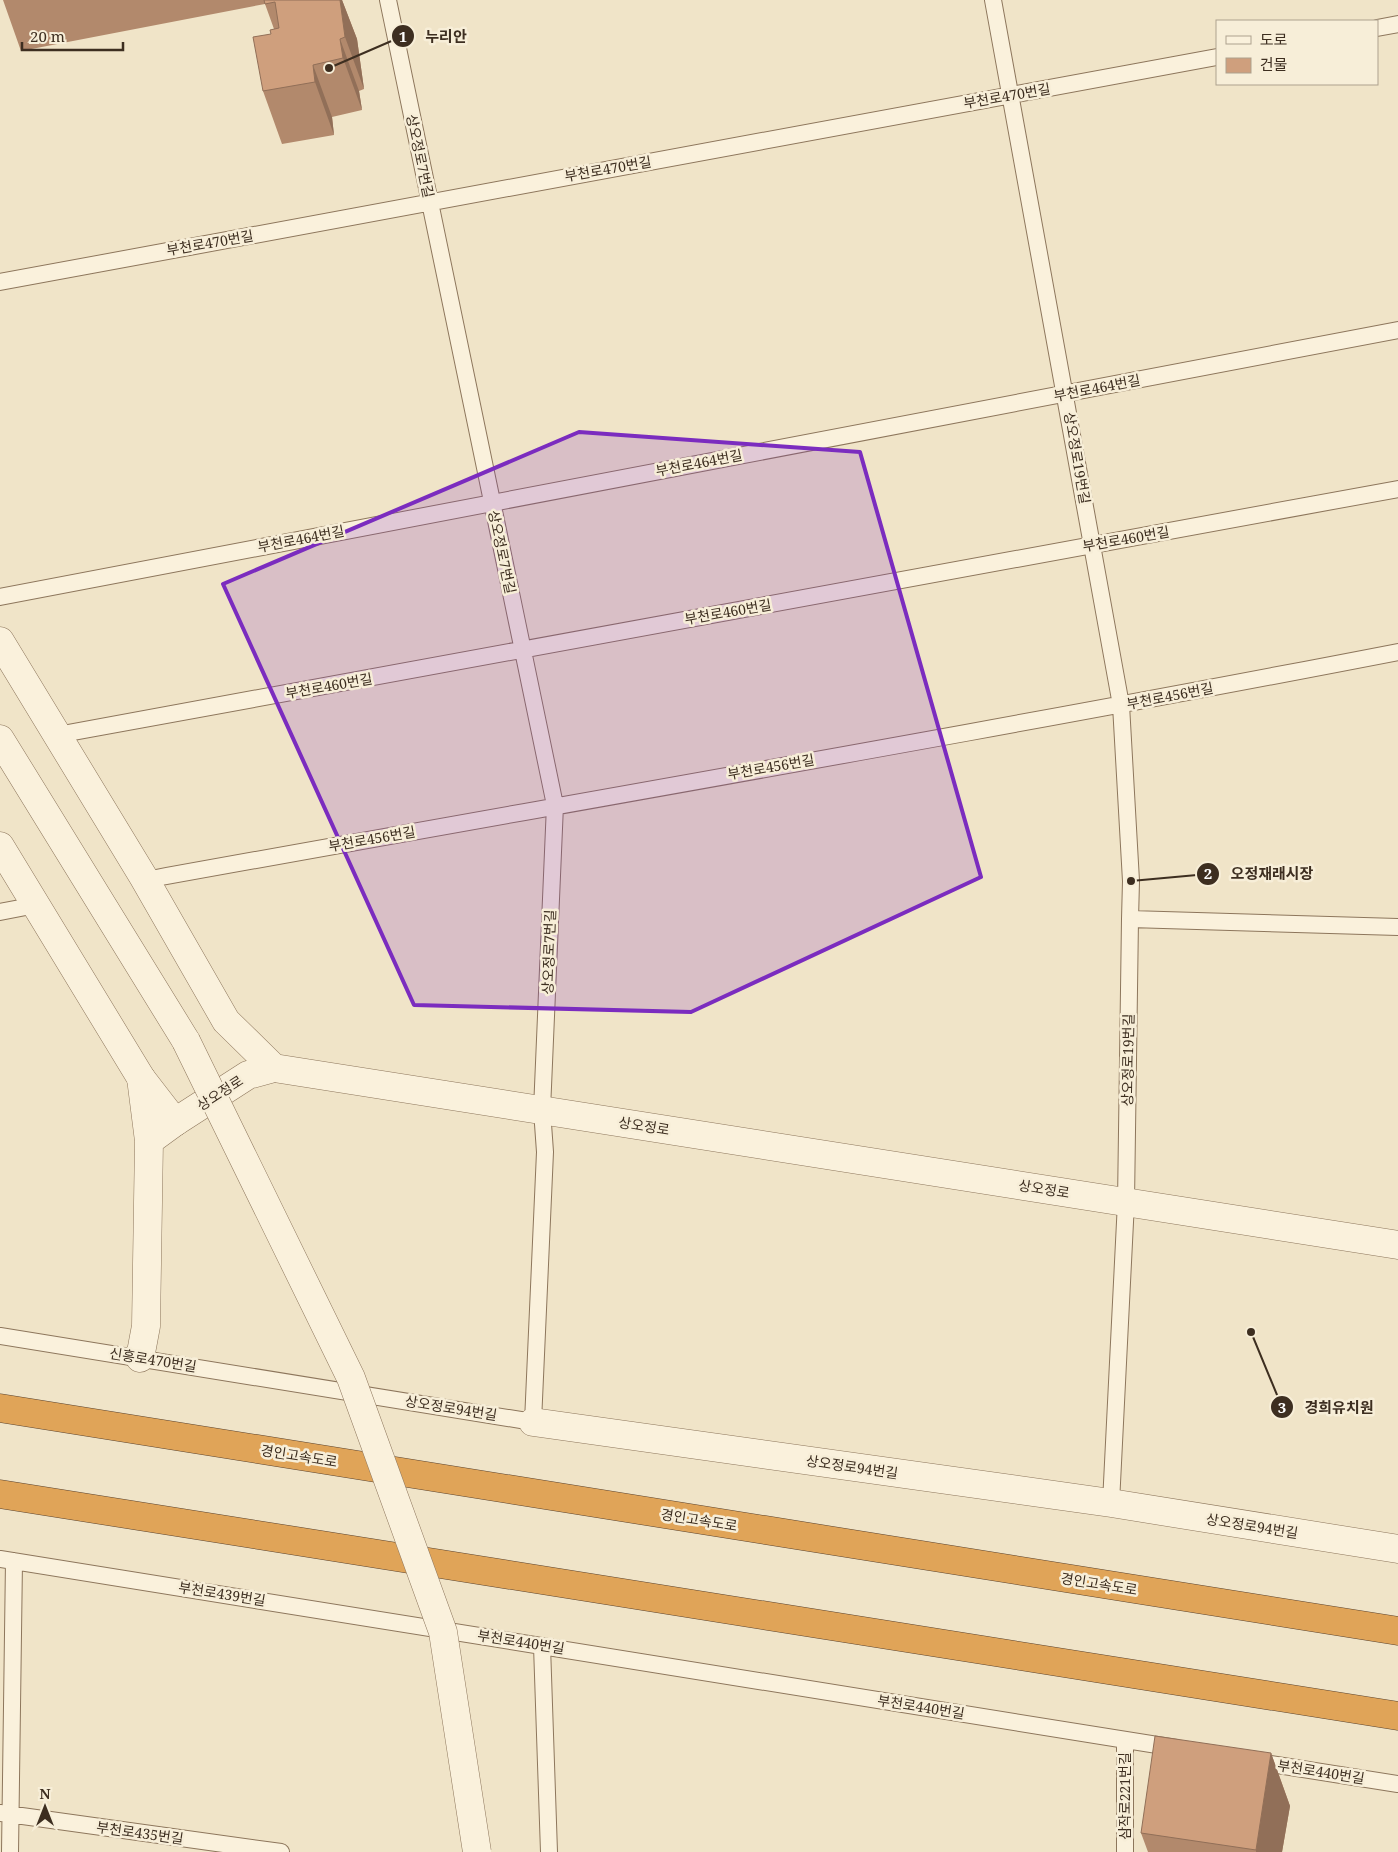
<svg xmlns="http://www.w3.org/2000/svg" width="1398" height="1852" viewBox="0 0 1398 1852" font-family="'Noto Serif','Noto Sans KR',serif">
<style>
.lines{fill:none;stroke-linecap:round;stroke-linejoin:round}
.service-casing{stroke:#8d765c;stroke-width:18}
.minor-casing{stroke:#8d765c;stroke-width:29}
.tertiary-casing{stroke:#8d765c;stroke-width:29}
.motorway-casing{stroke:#5b4430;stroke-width:29}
.service{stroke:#faf1dc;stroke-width:16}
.minor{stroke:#faf1dc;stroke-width:28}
.tertiary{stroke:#faf1dc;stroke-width:28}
.motorway{stroke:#e0a458;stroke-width:28}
.tertiary-bridge-casing{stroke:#8d765c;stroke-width:29;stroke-linecap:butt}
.tertiary-bridge{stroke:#faf1dc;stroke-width:28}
.wall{fill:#b2896c}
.shaded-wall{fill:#916f58}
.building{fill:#cf9f7d;stroke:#916f58}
.marked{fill:#7b2cbf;fill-opacity:0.2;stroke:#7b2cbf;stroke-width:4;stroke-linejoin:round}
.labels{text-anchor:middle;stroke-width:5;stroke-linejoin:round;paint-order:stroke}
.street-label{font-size:14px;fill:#3d2e20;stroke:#f7eed8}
.leader{fill:none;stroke:#3d2e20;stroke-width:2}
.callout-dot{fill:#3d2e20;stroke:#f7eed8;stroke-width:2}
.mark-label{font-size:15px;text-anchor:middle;font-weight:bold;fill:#fff}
.callout-label{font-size:15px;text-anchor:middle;font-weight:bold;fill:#3d2e20;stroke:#f7eed8;stroke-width:5;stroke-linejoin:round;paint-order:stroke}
</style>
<rect width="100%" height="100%" fill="#f0e4c8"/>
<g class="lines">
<g class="service-casing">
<path id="service" d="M993,0L1121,705L1131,881L1130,919L1126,1202L1111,1503
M1377,28L1398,24
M0,282L1217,57
M0,597L1398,330
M57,735L1398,489
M144,878H156C570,803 985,732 1398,652
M0,912L36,905
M1130,919L1398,927
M0,1336L533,1422L545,1152L542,1110L555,805L388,0
M0,1559L1176,1748
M542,1646L549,1852
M1125,1740V1852
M1252,1761L1398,1784
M0,1813L281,1852
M10,1852L14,1561"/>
</g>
<g class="minor-casing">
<path id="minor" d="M141,1078L149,1141
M140,1358L146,1326L149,1141L175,1122
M533,1422L1111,1503L1398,1549"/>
</g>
<g class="tertiary-casing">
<path id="tertiary" d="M0,641L144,878L226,1021L274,1068
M0,739L186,1041
M0,846L141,1078L175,1122L248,1075L274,1068L1398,1245"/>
</g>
<g class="motorway-casing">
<path id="motorway" d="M0,1408L1398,1631
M0,1494L1398,1716"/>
</g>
<use href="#service" class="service"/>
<use href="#minor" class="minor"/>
<use href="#tertiary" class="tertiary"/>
<use href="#motorway" class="motorway"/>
<g class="tertiary-bridge-casing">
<path id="tertiary-bridge" d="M186,1041L351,1378L443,1632L477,1852"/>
</g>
<use href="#tertiary-bridge" class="tertiary-bridge"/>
</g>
<path class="wall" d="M3,0H342L357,39L364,89L359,91L362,110L332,117L334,135L282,144L263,91L271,34L274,29L265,4L21,51Z
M1271,1753L1290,1806L1282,1852H1148L1141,1833Z"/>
<path class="shaded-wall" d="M340,0H342L357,39L364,89L345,37Z
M340,39L359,91L362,110L343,58Z
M313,65L332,117L334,135L315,82Z
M1271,1753L1290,1806L1282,1852H1256V1850Z"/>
<path class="building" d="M264,0H340L345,37L340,39L343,58L313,65L315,82L263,91L253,37L271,34L270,30L279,28L275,2L265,4Z
M1155,1736L1271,1753L1256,1850L1141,1833Z"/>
<path class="marked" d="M579,432L860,452L981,877L691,1012L414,1005L223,584Z"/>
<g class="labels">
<g class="street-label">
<text transform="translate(1007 96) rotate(-10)" y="5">부천로470번길</text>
<text transform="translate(420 156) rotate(78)" y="5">상오정로7번길</text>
<text transform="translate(608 169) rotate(-10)" y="5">부천로470번길</text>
<text transform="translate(210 243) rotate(-10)" y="5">부천로470번길</text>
<text transform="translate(1097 388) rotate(-11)" y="5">부천로464번길</text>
<text transform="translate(1077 458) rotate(80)" y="5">상오정로19번길</text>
<text transform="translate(699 463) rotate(-11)" y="5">부천로464번길</text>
<text transform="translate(301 539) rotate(-11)" y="5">부천로464번길</text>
<text transform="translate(1126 539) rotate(-10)" y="5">부천로460번길</text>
<text transform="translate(502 552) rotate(78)" y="5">상오정로7번길</text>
<text transform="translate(728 612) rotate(-10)" y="5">부천로460번길</text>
<text transform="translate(329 686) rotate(-10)" y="5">부천로460번길</text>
<text transform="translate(1170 696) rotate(-11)" y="5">부천로456번길</text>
<text transform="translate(771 767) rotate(-10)" y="5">부천로456번길</text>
<text transform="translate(372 839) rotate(-10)" y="5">부천로456번길</text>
<text transform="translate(549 952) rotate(-88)" y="5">상오정로7번길</text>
<text transform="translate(1128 1060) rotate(-89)" y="5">상오정로19번길</text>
<text transform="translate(220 1093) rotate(-33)" y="5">상오정로</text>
<text transform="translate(644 1126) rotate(9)" y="5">상오정로</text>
<text transform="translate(1044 1189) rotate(9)" y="5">상오정로</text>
<text transform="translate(153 1360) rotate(9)" y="5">신흥로470번길</text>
<text transform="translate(451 1408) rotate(9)" y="5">상오정로94번길</text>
<text transform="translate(299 1456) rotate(9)" y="5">경인고속도로</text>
<text transform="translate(852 1467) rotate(8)" y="5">상오정로94번길</text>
<text transform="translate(699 1520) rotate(9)" y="5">경인고속도로</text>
<text transform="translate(1252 1526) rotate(9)" y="5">상오정로94번길</text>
<text transform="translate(1099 1584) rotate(9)" y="5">경인고속도로</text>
<text transform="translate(222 1594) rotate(9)" y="5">부천로439번길</text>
<text transform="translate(521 1642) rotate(9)" y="5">부천로440번길</text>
<text transform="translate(921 1707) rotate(9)" y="5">부천로440번길</text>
<text transform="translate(1321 1772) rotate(9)" y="5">부천로440번길</text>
<text transform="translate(1125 1796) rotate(-90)" y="5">삼작로221번길</text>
<text transform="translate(140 1833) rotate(8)" y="5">부천로435번길</text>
</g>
</g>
<path class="leader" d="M329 68L403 36M1131 881L1208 874M1251 1332L1282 1407"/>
<g class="callout-dot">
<circle cx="329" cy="68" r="5"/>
<circle cx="1131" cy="881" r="5"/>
<circle cx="1251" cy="1332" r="5"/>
<circle cx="403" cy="36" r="12"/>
<circle cx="1208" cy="874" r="12"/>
<circle cx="1282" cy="1407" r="12"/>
</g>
<g class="mark-label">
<text x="403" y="42">1</text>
<text x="1208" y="879">2</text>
<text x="1282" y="1413">3</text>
</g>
<g class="callout-label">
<text x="446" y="42">누리안</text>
<text x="1272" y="879">오정재래시장</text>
<text x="1339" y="1413">경희유치원</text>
</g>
<rect x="1216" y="20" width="162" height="65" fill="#f7eed8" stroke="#ada18e"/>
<rect x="1226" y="36" width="25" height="8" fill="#faf1dc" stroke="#ada18e"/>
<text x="1260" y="45" font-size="15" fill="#3d2e20">도로</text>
<rect x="1226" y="58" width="25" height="15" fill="#cf9f7d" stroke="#ada18e"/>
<text x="1260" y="70" font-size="15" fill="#3d2e20">건물</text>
<g transform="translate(45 1807)" stroke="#f7eed8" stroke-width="4" paint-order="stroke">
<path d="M0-4L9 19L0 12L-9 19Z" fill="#3d2e20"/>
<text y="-8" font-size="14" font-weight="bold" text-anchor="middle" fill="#3d2e20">N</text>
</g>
<path d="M22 42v8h101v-8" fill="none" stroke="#3d2e20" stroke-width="2.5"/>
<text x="30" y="42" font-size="15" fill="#3d2e20" stroke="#f7eed8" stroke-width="4" paint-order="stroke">20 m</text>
</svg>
